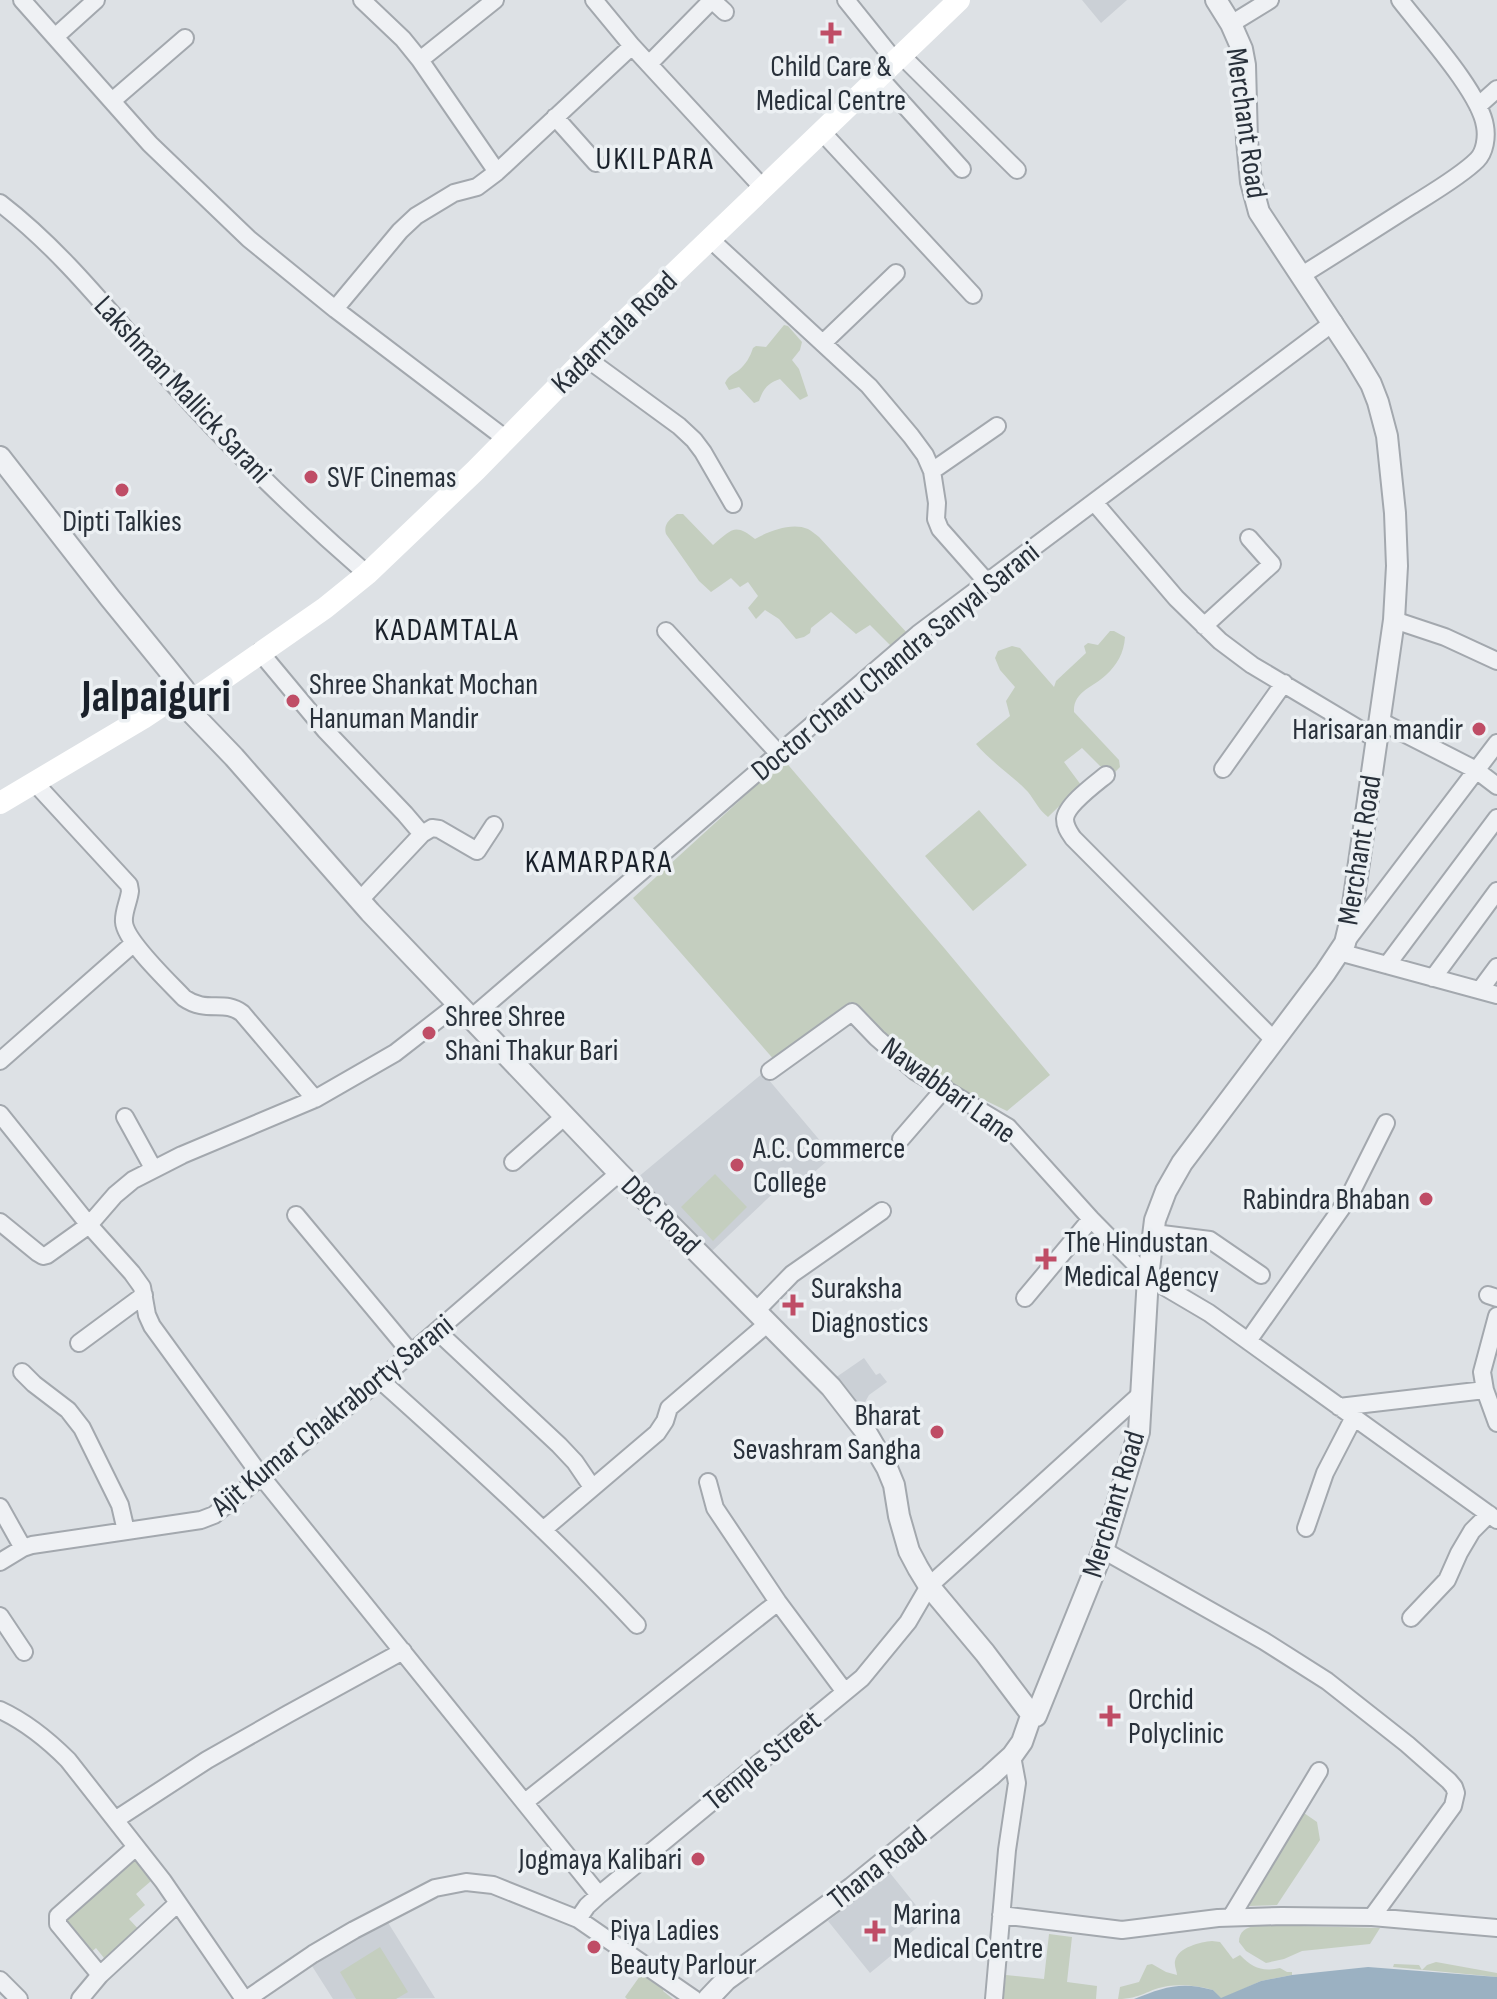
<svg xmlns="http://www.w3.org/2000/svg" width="1497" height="1999" viewBox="0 0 1497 1999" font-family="'Sofia Sans Condensed',sans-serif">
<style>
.built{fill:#cbd0d6}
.green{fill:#c4cebf}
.water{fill:#9bb1c2}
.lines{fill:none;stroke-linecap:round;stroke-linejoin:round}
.minor-casing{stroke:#a3a8ae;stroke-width:20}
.tertiary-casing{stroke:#a3a8ae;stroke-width:24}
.minor{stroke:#eff1f4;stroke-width:16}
.tertiary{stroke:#eff1f4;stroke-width:20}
.secondary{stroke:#fff;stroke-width:22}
.poi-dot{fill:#bf4d66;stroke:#ecf0f3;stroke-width:3}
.labels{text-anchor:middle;stroke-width:7;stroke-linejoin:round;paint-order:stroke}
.poi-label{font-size:30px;fill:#28303a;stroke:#ecf0f3;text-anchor:start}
.street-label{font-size:30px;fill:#28303a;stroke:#ecf0f3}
.neighbourhood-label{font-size:32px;letter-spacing:2px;fill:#1a212b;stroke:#ecf0f3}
.town-label{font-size:46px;font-weight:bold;fill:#1a212b;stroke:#ecf0f3}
</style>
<rect width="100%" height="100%" fill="#dde1e5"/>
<path class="built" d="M1082,0H1127L1101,23Z
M763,1073L833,1156L812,1174L815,1178L794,1195L784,1183L711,1252L637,1178Z
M864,1358L876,1375L880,1373L887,1382L869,1395L864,1404L857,1409L835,1378Z
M890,1873L927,1919L901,1941L904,1945L870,1973L828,1921Z
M387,1921L435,1998L333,1999L312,1966Z"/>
<path class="green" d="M784,325L788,326L802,342L800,350L792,360L799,369L808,396L800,400L780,379C768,383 763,389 759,401L754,403L739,387L729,390L725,383C729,375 732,375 739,370C746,364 750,357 753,348L756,346L766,347Z
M677,514H683L713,545C732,529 735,523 755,539C769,531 792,522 808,529C812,531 815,534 819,537L908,634L892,647L870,625L856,634L831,612L811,628L810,633L804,637L796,639L779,619L765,610L756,619L748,608L758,596L748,582L740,587L731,578L711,592L699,581L666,534C663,524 670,519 677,514Z
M1110,631H1114L1125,637C1124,653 1117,665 1106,675C1094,687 1073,691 1074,712L1119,760L1120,767L1114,773L1100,766L1082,748L1064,762L1081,785L1048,817C1039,810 1035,801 1028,792C1012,775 992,763 976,744L1010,716L1006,701L1015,687L1000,670L995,658L998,651L1012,646L1020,648L1054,687L1056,681L1086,653L1084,646L1088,643L1098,645Z
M784,760L945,949L1050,1075L1007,1111L917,1067C912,1044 896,1048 881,1035C870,1026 861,1013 851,1002L776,1062L633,898Z
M979,810L1027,865L973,911L925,856Z
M715,1174L747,1207L713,1241L681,1207Z
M1304,1813L1317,1822L1320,1840L1277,1905L1249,1906Z
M131,1855L151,1881L136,1894L145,1905L129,1919L142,1933L108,1963L96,1948L88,1955L61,1920Z
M1256,1925L1380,1928L1370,1944L1302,1951L1284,1959L1266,1963L1246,1951L1239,1942C1239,1931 1246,1928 1256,1925Z
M1049,1934L1072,1937L1067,1982L1097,1986L1096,1999H1003L1006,1975L1044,1979Z
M1212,1941L1220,1942L1233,1959L1240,1955C1253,1968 1262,1972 1280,1968L1287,1972H1292V1975L1261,1981L1221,1999L1213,1990C1200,1986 1182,1984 1168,1986C1148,1989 1141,1999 1118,1999L1120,1987L1139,1982L1147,1965L1152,1964L1166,1972L1177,1975C1177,1971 1174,1966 1175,1961C1178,1947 1201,1942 1212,1941Z
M380,1947L408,1992L396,1999H356L340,1972Z
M1436,1962L1497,1973V1977L1393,1967L1394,1964L1419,1965L1422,1970L1427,1965Z
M645,1969L667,1985L663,1991L673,1999H627L625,1997Z"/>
<path class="water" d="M1368,1967L1497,1977V1999H1134C1164,1987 1181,1981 1213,1990L1221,1998L1261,1981L1292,1975Z"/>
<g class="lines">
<g class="minor-casing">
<path id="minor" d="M22,0L150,144L249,239L335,309L506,439
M362,0L403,39L420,60L497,172
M594,0L632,46L763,188
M712,0L725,12
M846,0L895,61
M1231,24L1270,0
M55,37L96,0
M901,55L1017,170
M420,60L495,0
M649,64L712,0
M879,77L962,169
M112,101L185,38
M1478,106L1497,89
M555,117L596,163
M822,132L973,295
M0,203C64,252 114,318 168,378C229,447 298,514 367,574
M710,239L869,386L911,436L925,455L932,471L937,503L936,519L940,529L986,581
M1302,275C1339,252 1375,229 1411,206C1430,194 1461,176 1477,160C1485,152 1487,137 1485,126C1480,92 1422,29 1400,0
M335,309L400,231L416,216L454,193L477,187L497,172L632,46
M823,343L896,273
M586,358L679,426L694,440L703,452L733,504
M932,471L997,426
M1094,502L1176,598L1220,641L1252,665L1376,739
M1394,620L1445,637L1497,661
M1204,626L1272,564L1249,538
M666,631L779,754
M260,652L325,730L405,814L422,834L359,901
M1380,721L1476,770L1497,786
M1223,769L1284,683
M1106,775C1095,784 1066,805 1065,819C1065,827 1069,832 1073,838L1275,1041
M35,783L129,885L130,891C129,901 123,912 124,922C125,941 170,983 184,998C207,1014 224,999 242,1013L315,1099
M422,834L432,828L439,829L477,851L494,825
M1348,939L1497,743
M1339,952L1497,995
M1387,965L1497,818
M1433,978L1497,891
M1480,990L1497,967
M471,1018L918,634L1334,322
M0,1061L134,943
M770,1071L852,1012L877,1038L916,1072L1008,1127L1091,1219L1148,1277L1209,1313L1497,1520
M0,1114L89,1225L132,1273L142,1287L147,1315L152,1326L261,1476L599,1895
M125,1117L153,1168
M901,1139L945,1088
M513,1162L565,1116
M296,1215L411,1353
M0,1222L38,1253L43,1256L47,1255L89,1225L115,1195L133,1180L182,1155L315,1099L395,1053L458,1004
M1154,1233L1210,1240L1261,1275
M1488,1295L1497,1298
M1025,1298L1091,1219
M756,1311L792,1274L882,1211
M1497,1316L1482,1372L1485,1390L1497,1423
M437,1331L559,1445L575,1462L592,1487
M1248,1341L1348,1199L1386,1123
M79,1343L144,1295
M22,1372L34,1384L68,1410L82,1428L120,1505L126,1531
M380,1380C468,1459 556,1538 637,1625
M1339,1407L1485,1390
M708,1482L715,1508L778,1602L845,1692
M0,1507L23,1548
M1306,1528L1325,1473L1354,1417
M543,1530L657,1433L665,1421L669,1408L767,1324
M1103,1550L1264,1641L1327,1681L1407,1744L1449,1781L1454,1787L1456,1793L1453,1806L1372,1917
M0,1562L23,1548L32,1545L201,1520L214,1515L380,1380L619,1173
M0,1616L24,1652
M1411,1618L1447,1580L1459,1553L1472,1531L1489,1514
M0,1710C26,1722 48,1740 68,1760L163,1881L244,1999
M525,1802L778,1602
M115,1820L207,1760L288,1714L403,1651
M1001,1915L1122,1930L1218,1918L1282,1916L1372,1917L1497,1928
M1231,1917L1319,1771
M578,1919L587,1906L599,1895L862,1678L908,1622L929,1586L1141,1394
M100,1975L178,1903
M0,1980L19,1999
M80,1999L100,1975L58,1924V1916L136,1847
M247,1999L313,1954L354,1930L435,1888L466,1882L493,1885L578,1919L694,1999
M994,1999L1007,1850L1017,1783L1012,1756"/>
</g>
<g class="tertiary-casing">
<path id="tertiary" d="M0,457L110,598L184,689
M185,706L234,757L370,912L619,1173L831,1387L866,1432L887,1468L894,1485L899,1516L909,1551L918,1568L929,1586L985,1653L1028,1710
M1036,1716L1103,1550L1139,1432L1148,1277L1155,1220L1166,1191L1182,1163L1325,973L1345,943L1351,918L1394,620L1397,566L1395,513L1387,436L1378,402L1371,384L1356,359L1259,212L1251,182L1247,141L1245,65L1242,49L1231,24L1216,0
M708,1999L726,1980L852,1888L990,1776L1012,1756L1022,1742L1030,1719"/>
</g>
<use href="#minor" class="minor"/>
<use href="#tertiary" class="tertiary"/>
<path class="secondary" d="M193,700L325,608L367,574L476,470L586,358L959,0
M0,803L143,718L176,696"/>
</g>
<g class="poi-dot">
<path d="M827 21h8v8h8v8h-8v8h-8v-8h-8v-8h8z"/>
<circle cx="311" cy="477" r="8"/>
<circle cx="122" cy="490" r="8"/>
<circle cx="293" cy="701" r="8"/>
<circle cx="1479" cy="729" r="8"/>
<circle cx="429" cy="1033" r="8"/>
<circle cx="737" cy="1165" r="8"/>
<circle cx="1426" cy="1199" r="8"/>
<path d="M1042 1247h8v8h8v8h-8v8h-8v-8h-8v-8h8z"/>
<path d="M789 1293h8v8h8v8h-8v8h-8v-8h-8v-8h8z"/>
<circle cx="937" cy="1432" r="8"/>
<path d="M1106 1704h8v8h8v8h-8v8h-8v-8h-8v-8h8z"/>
<circle cx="698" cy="1859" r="8"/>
<path d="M871 1919h8v8h8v8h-8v8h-8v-8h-8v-8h8z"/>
<circle cx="594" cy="1947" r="8"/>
</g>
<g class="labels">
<g class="poi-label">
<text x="831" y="76" text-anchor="middle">Child Care &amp;<tspan x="831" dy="34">Medical Centre</tspan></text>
<text x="327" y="487">SVF Cinemas</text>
<text x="122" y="531" text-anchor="middle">Dipti Talkies</text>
<text x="309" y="694">Shree Shankat Mochan<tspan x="309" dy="34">Hanuman Mandir</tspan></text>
<text x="1463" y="739" text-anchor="end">Harisaran mandir</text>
<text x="445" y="1026">Shree Shree<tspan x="445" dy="34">Shani Thakur Bari</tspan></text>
<text x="753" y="1158">A.C. Commerce<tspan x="753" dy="34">College</tspan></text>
<text x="1410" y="1209" text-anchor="end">Rabindra Bhaban</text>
<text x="1064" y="1252">The Hindustan<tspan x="1064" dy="34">Medical Agency</tspan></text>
<text x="811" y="1298">Suraksha<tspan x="811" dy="34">Diagnostics</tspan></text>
<text x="921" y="1425" text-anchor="end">Bharat<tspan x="921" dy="34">Sevashram Sangha</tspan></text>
<text x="1128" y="1709">Orchid<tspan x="1128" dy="34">Polyclinic</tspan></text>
<text x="682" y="1869" text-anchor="end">Jogmaya Kalibari</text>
<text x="893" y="1924">Marina<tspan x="893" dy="34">Medical Centre</tspan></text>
<text x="610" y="1940">Piya Ladies<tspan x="610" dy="34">Beauty Parlour</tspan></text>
</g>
<g class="street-label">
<text transform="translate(1247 123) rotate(82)" y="10">Merchant Road</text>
<text transform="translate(614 332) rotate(-44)" y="10">Kadamtala Road</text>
<text transform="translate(183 389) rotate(47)" y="10">Lakshman Mallick Sarani</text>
<text transform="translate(895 661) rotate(-39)" y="10">Doctor Charu Chandra Sanyal Sarani</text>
<text transform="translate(1359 850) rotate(-81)" y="10">Merchant Road</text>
<text transform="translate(949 1090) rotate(36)" y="10">Nawabbari Lane</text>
<text transform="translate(661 1215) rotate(45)" y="10">DBC Road</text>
<text transform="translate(332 1415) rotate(-39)" y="10">Ajit Kumar Chakraborty Sarani</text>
<text transform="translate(1113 1504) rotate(-73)" y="10">Merchant Road</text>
<text transform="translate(762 1760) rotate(-39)" y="10">Temple Street</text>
<text transform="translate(877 1867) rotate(-38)" y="10">Thana Road</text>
</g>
<g class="neighbourhood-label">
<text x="655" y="169">UKILPARA</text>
<text x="447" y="640">KADAMTALA</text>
<text x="599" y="872">KAMARPARA</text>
</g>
<g class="town-label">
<text x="156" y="711">Jalpaiguri</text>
</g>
</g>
</svg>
